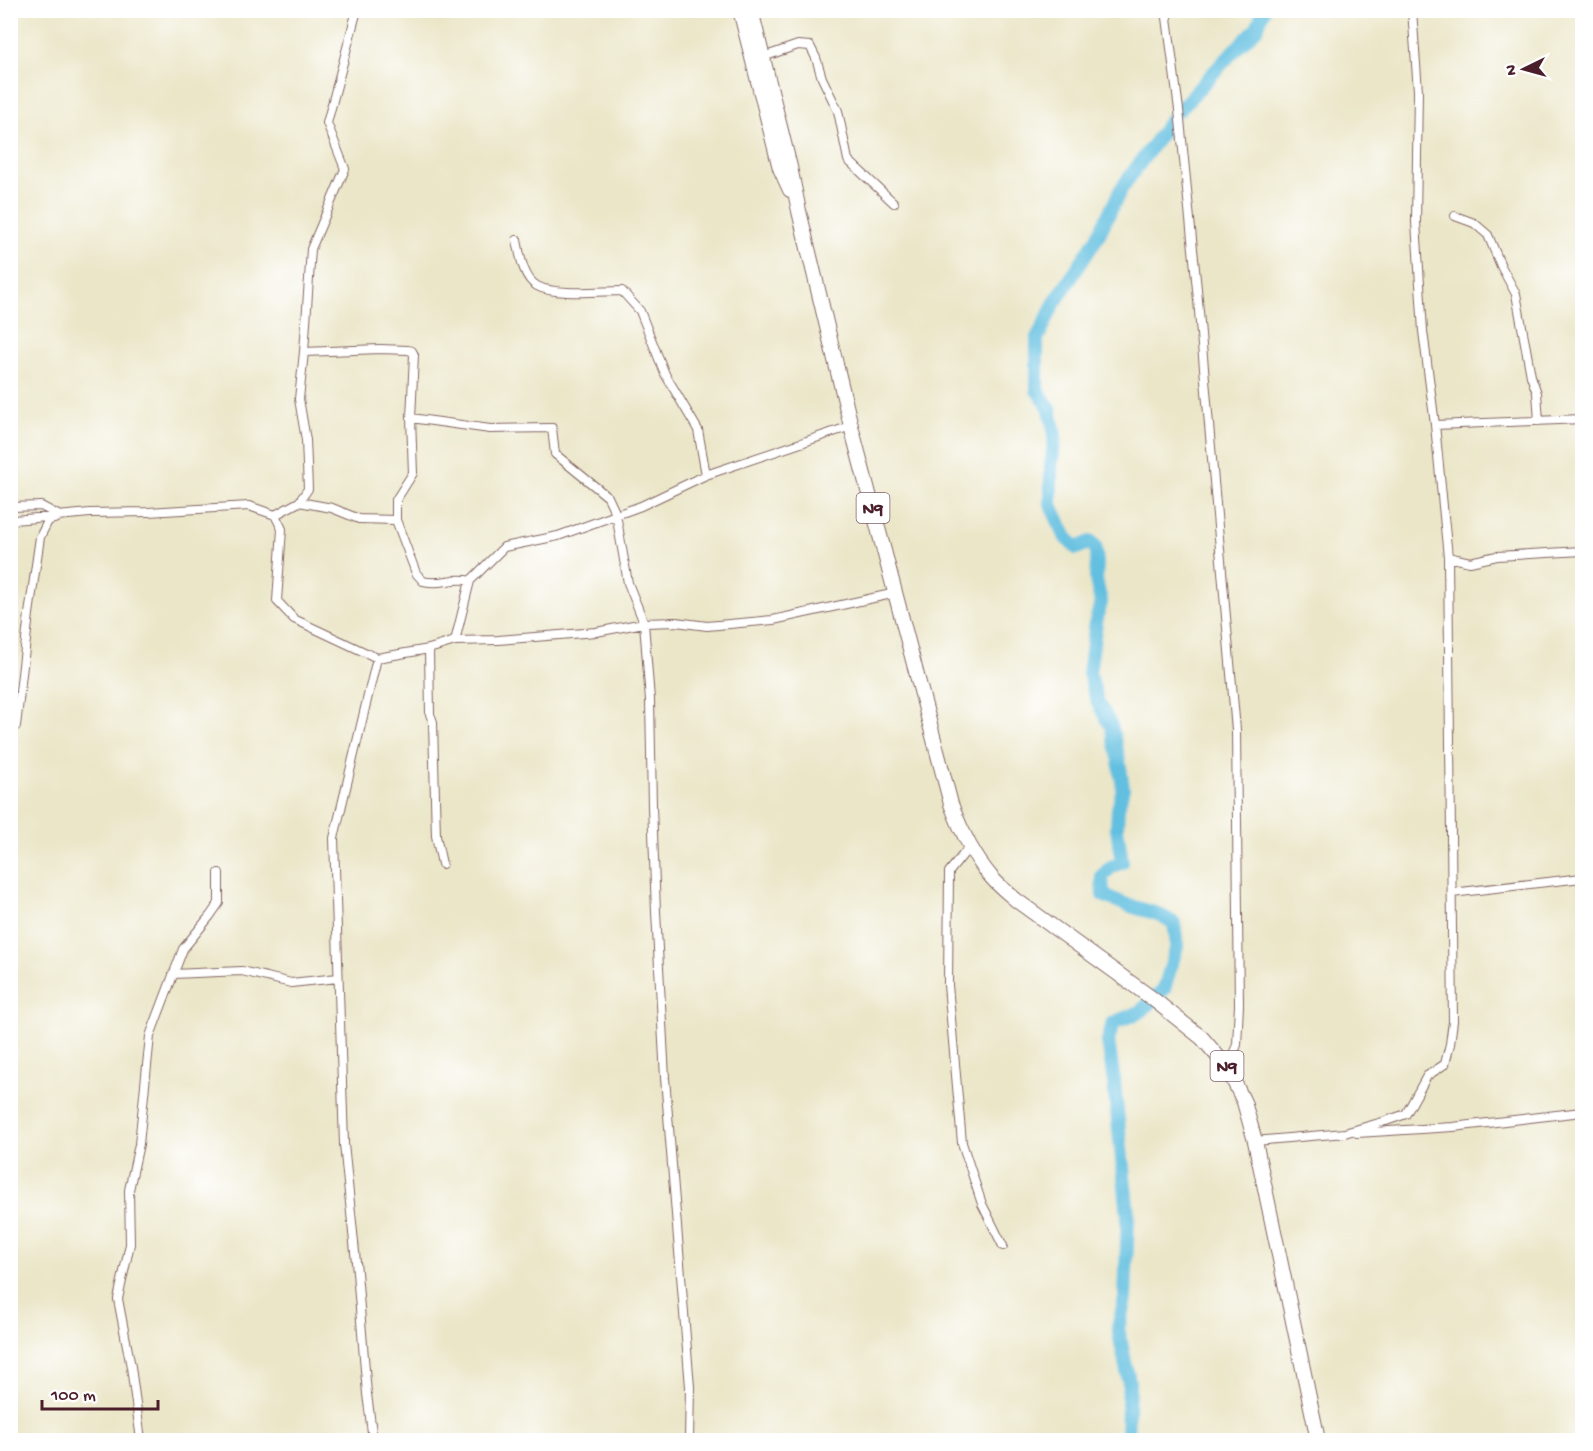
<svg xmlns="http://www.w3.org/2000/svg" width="1593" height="1451" viewBox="0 0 1593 1451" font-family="'Gochi Hand',sans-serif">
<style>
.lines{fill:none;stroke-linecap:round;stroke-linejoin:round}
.river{stroke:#62bfe0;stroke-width:14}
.minor-casing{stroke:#826562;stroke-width:10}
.trunk-casing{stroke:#826562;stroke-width:16}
.minor{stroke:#fff;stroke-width:8}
.trunk{stroke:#fff;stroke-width:14}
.labels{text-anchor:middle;stroke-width:4.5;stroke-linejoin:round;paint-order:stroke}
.shield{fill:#fff;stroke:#80626b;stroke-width:1.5}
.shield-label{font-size:18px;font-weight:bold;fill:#4a1f2b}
</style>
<rect width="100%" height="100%" fill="#fff"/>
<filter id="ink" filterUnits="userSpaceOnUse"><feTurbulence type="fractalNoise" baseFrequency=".0167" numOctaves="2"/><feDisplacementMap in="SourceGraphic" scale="12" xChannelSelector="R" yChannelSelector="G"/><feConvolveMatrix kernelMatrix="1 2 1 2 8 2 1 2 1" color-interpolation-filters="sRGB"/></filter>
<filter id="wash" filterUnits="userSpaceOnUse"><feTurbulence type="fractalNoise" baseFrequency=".008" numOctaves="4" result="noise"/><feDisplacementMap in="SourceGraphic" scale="24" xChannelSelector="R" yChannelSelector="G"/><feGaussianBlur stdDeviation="1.35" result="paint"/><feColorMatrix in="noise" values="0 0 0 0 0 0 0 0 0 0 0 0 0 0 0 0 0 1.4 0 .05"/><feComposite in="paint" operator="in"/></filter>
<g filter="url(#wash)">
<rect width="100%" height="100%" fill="#ebe6c8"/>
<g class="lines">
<path class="river" d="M1179,110L1229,56L1257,28L1264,10
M1127,1440L1129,1381L1118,1328L1125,1299L1128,1215L1114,1082L1108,1041L1113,1023L1140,1012L1164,989L1177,946L1174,923L1158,914L1127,905L1103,895L1102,876L1111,867L1122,862L1117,828L1118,809L1123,788L1119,760L1111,726L1098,703L1089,673L1096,622L1101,602L1096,580L1097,562L1095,546L1090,542L1077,548L1066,538L1051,505V466L1055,436L1050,409L1037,390V339L1054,304L1097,238L1121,189L1171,120"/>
</g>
</g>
<g filter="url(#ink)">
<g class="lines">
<g class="minor-casing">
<path id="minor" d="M1166,10L1179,110L1197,289L1236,730L1239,1005L1237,1045L1227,1067
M763,57L798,45L810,46L816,58L822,78L838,111L848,160L894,203
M1455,216L1474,223L1488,235L1501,266L1516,294L1531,376L1537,393L1539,421
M517,240C520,255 523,278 537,286C555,296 601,291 622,291L640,311L665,374L698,430L706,475
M304,352L380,349L408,350L412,351L414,355L411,418L413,473L396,500V520L416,573L423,581C439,586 455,576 470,581
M411,418L490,429L552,428L555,454L608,497L616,514L628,583L644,623L650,700L652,806L656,912L665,1078L690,1387L689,1440
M1435,425L1582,419
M299,502L308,489L306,440L299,399L304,352L311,249L345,169L327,123L357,10
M10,507L41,506L58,515
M275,515L299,502L332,508L359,519L396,520
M10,522L14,520L90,513L148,512L249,506L275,515L282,529L277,601L294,619L377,658L429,649L455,641L470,581L504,547L558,536L641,506L706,475L851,426
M1448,557L1470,562L1497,556L1582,551
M455,641L498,640L596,632L644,623L676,622L707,626L773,620L896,593
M429,649L430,714L433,722L436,836L442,864
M16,726L29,614L40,537L48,521L57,518
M970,846L949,872L948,985L962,1143L982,1204L1003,1246
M1452,893L1582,878
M173,974L242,971L291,983L338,978
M1357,1133L1453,1127L1582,1112
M1341,1134L1386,1121L1406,1114L1427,1076L1445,1064L1450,1044L1453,1021L1448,557L1435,425L1423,331L1416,222L1418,91L1412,10
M1255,1141L1345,1133
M141,1440L131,1367L118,1299L130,1244L129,1190L139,1144L150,1036L183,949L210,916L219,903V873
M193,1440H209
M373,1440L367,1394L357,1272L344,1144L334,838L377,658"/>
</g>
<g class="trunk-casing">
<path id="trunk" d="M740,10L780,168L790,190
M751,10L790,167L799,211L851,426L951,804C961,831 973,856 992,878C999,886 1008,893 1016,900L1153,999L1202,1038L1227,1067L1244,1102L1255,1141L1318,1440"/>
</g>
<use href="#minor" class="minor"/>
<use href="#trunk" class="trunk"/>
</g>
</g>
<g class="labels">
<g class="shield">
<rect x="856.5" y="493" width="33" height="30" rx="4.5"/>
<rect x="1210.5" y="1051" width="33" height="30" rx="4.5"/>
</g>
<g class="shield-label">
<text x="873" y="514">N9</text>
<text x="1227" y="1072">N9</text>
</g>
</g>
<rect width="1593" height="1451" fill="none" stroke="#fff" stroke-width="36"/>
<g transform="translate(1524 69) rotate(265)" stroke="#ffffff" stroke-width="4.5" paint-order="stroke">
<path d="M0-4.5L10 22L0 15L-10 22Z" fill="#4a1f2b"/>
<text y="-9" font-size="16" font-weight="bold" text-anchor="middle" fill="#4a1f2b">N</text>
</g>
<path d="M42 1400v9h116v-9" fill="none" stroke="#4a1f2b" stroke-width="3"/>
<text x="51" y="1400" font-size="18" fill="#4a1f2b" stroke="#ffffff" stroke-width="4.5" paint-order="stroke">100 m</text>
</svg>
